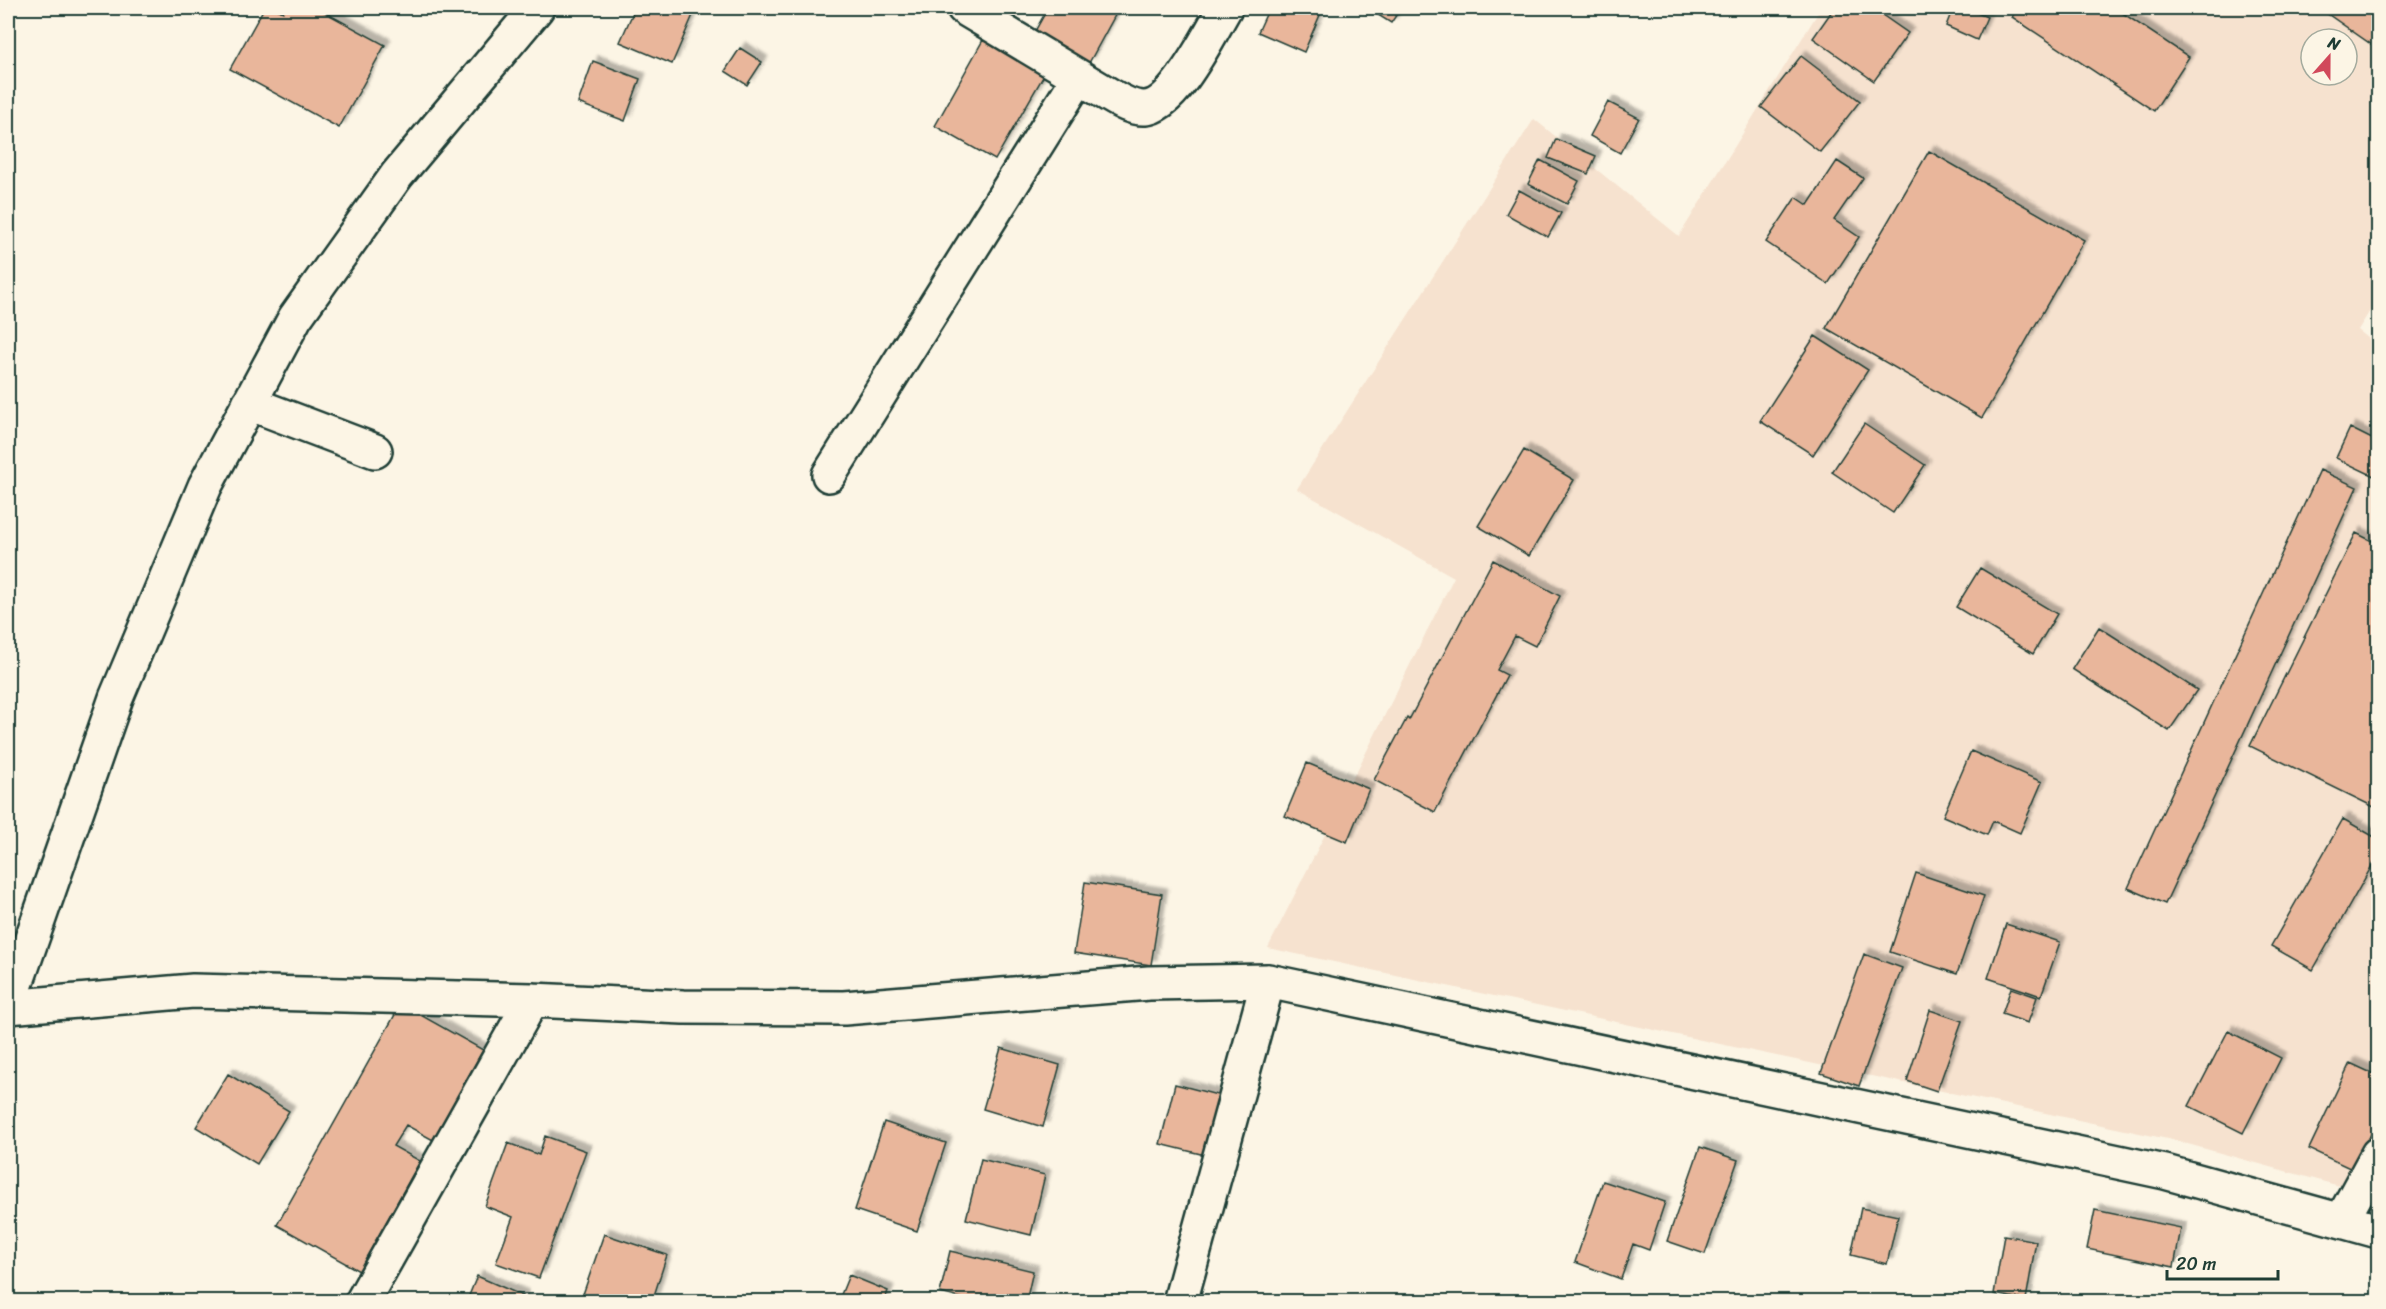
<svg xmlns="http://www.w3.org/2000/svg" width="2386" height="1309" viewBox="0 0 2386 1309" font-family="Sriracha,sans-serif">
<style>
.built{fill:#f6e2cf;fill-rule:evenodd}
.building{fill:#e9b69b;stroke:#1f3d34;stroke-width:1.5;filter:url(#shadow)}
.lines{fill:none;stroke-linecap:round;stroke-linejoin:round}
.minor-casing{stroke:#1f3d34;stroke-width:38}
.minor{stroke:#fcf5e5;stroke-width:33}
</style>
<defs>
<filter id="shadow"><feDropShadow dx="5.5" dy="-5.5" stdDeviation="1.5" flood-color="#0004"/></filter>
</defs>
<rect width="100%" height="100%" fill="#fcf5e5"/>
<filter id="ink" filterUnits="userSpaceOnUse"><feTurbulence type="fractalNoise" baseFrequency=".0167" numOctaves="2"/><feDisplacementMap in="SourceGraphic" scale="12" xChannelSelector="R" yChannelSelector="G"/><feConvolveMatrix kernelMatrix="1 2 1 2 8 2 1 2 1" color-interpolation-filters="sRGB"/></filter>
<g filter="url(#ink)">
<path class="built" d="M1821,8H2378V298L2358,330L2378,346V1137L2354,1190L2177,1141L1268,948L1454,577L1297,489L1534,119L1679,236ZM2311,39H2347V75H2311Z"/>
<path class="building" d="M264,8H275L283,12L285,8H317L385,45L339,128L230,69Z
M635,8H675L693,15L672,64L620,42Z
M1048,8H1119L1089,63L1034,33Z
M1269,8H1323L1304,52L1258,32Z
M1367,8H1401L1391,23Z
M1834,8H1872L1908,33L1874,81L1813,38Z
M1953,8H1965L1987,17L1977,40L1946,26Z
M2018,8H2115L2189,57L2154,111L2012,17Z
M2319,8H2378V49Z
M983,40L1044,75L995,160L935,126Z
M740,48L762,62L747,85L725,71Z
M1801,56L1860,101L1820,152L1761,107Z
M593,61L640,79L625,121L578,103Z
M1608,102L1639,118L1620,153L1590,136Z
M1556,139L1596,156L1588,174L1548,158Z
M1929,151L2084,240L1982,418L1826,328Z
M1540,160L1579,181L1567,204L1528,184Z
M1837,161L1863,178L1834,220L1859,237L1828,284L1766,242L1796,197L1808,205Z
M1519,190L1561,213L1548,237L1506,214Z
M1815,336L1868,370L1813,455L1760,421Z
M1864,424L1925,465L1893,513L1832,472Z
M2350,428L2378,442V478L2336,458Z
M1524,450L1574,480L1529,556L1478,526Z
M2320,470L2357,487L2165,904L2128,888Z
M2356,533L2378,544V809L2250,746Z
M1493,560L1560,596L1535,646L1515,636L1497,670L1507,675L1435,812L1374,780L1407,718L1409,720Z
M1980,568L2057,614L2033,654L1956,607Z
M2099,627L2197,690L2169,731L2072,669Z
M1971,751L2042,782L2020,833L1993,821L1987,835L1943,816Z
M1307,763L1369,789L1347,842L1285,816Z
M2343,819L2378,839V855L2313,970L2271,946Z
M1916,873L1984,896L1957,974L1890,952Z
M1085,882L1162,894L1151,965L1074,953Z
M2006,924L2060,942L2041,996L1988,978Z
M1864,954L1902,968L1859,1086L1821,1073Z
M2011,988L2037,997L2028,1023L2002,1014Z
M401,1004L483,1050L433,1140L406,1125L393,1146L420,1161L359,1271L277,1225Z
M1930,1010L1962,1021L1937,1091L1907,1081Z
M2228,1031L2281,1058L2243,1133L2189,1106Z
M1001,1048L1060,1065L1043,1127L983,1109Z
M2350,1063L2378,1076V1119L2354,1170L2309,1149Z
M228,1074L289,1111L257,1164L196,1127Z
M1175,1084L1225,1097L1209,1156L1160,1144Z
M884,1122L946,1143L917,1231L855,1210Z
M545,1136L586,1151L539,1278L496,1263L513,1217L485,1206L508,1143L539,1155Z
M1700,1147L1738,1160L1705,1254L1667,1241Z
M981,1159L1045,1175L1031,1235L966,1219Z
M1603,1181L1665,1202L1649,1250L1633,1244L1621,1279L1575,1262Z
M1861,1208L1898,1216L1887,1264L1851,1255Z
M2095,1210L2181,1228L2174,1267L2087,1249Z
M604,1234L667,1255L652,1302L581,1300Z
M2004,1235L2036,1241L2026,1300L1994,1294Z
M950,1251L1033,1271L1026,1302H976L940,1293Z
M849,1275L888,1291L884,1302H838Z
M477,1276L523,1296L521,1302H477L468,1298Z"/>
<g class="lines">
<g class="minor-casing">
<path id="minor" d="M964,8L1106,93C1118,100 1131,109 1145,108C1175,106 1210,33 1225,8
M249,403L375,451
M829,475L1079,77
M8,1007L193,991L532,1000L683,1007L844,1008L1149,983L1268,981L2165,1172L2378,1231
M8,1007L116,698L205,486L295,318L397,175L537,8
M2342,1220L2378,1154
M362,1302L532,1000
M1180,1302L1268,981"/>
</g>
<use href="#minor" class="minor"/>
</g>
</g>
<rect width="2386" height="1309" fill="none" stroke="#fcf5e5" stroke-width="30"/>
<rect x="15" y="15" width="2356" height="1279" fill="none" stroke="#1f3d34" stroke-width="2" filter="url(#ink)"/>
<g transform="translate(2329 57) rotate(21)"><circle r="28" fill="#fcf5e5" stroke="#a4ab9e" stroke-width="1.5"/>
<path d="M0-4.5L10 22L0 15L-10 22Z" fill="#d1495b"/>
<text y="-9" font-size="16" font-weight="bold" text-anchor="middle" fill="#1f3d34">N</text>
</g>
<path d="M2167 1270v9h111v-9" fill="none" stroke="#1f3d34" stroke-width="3"/>
<text x="2176" y="1270" font-size="18" fill="#1f3d34" stroke="#fcf5e5" stroke-width="4.5" paint-order="stroke">20 m</text>
</svg>
